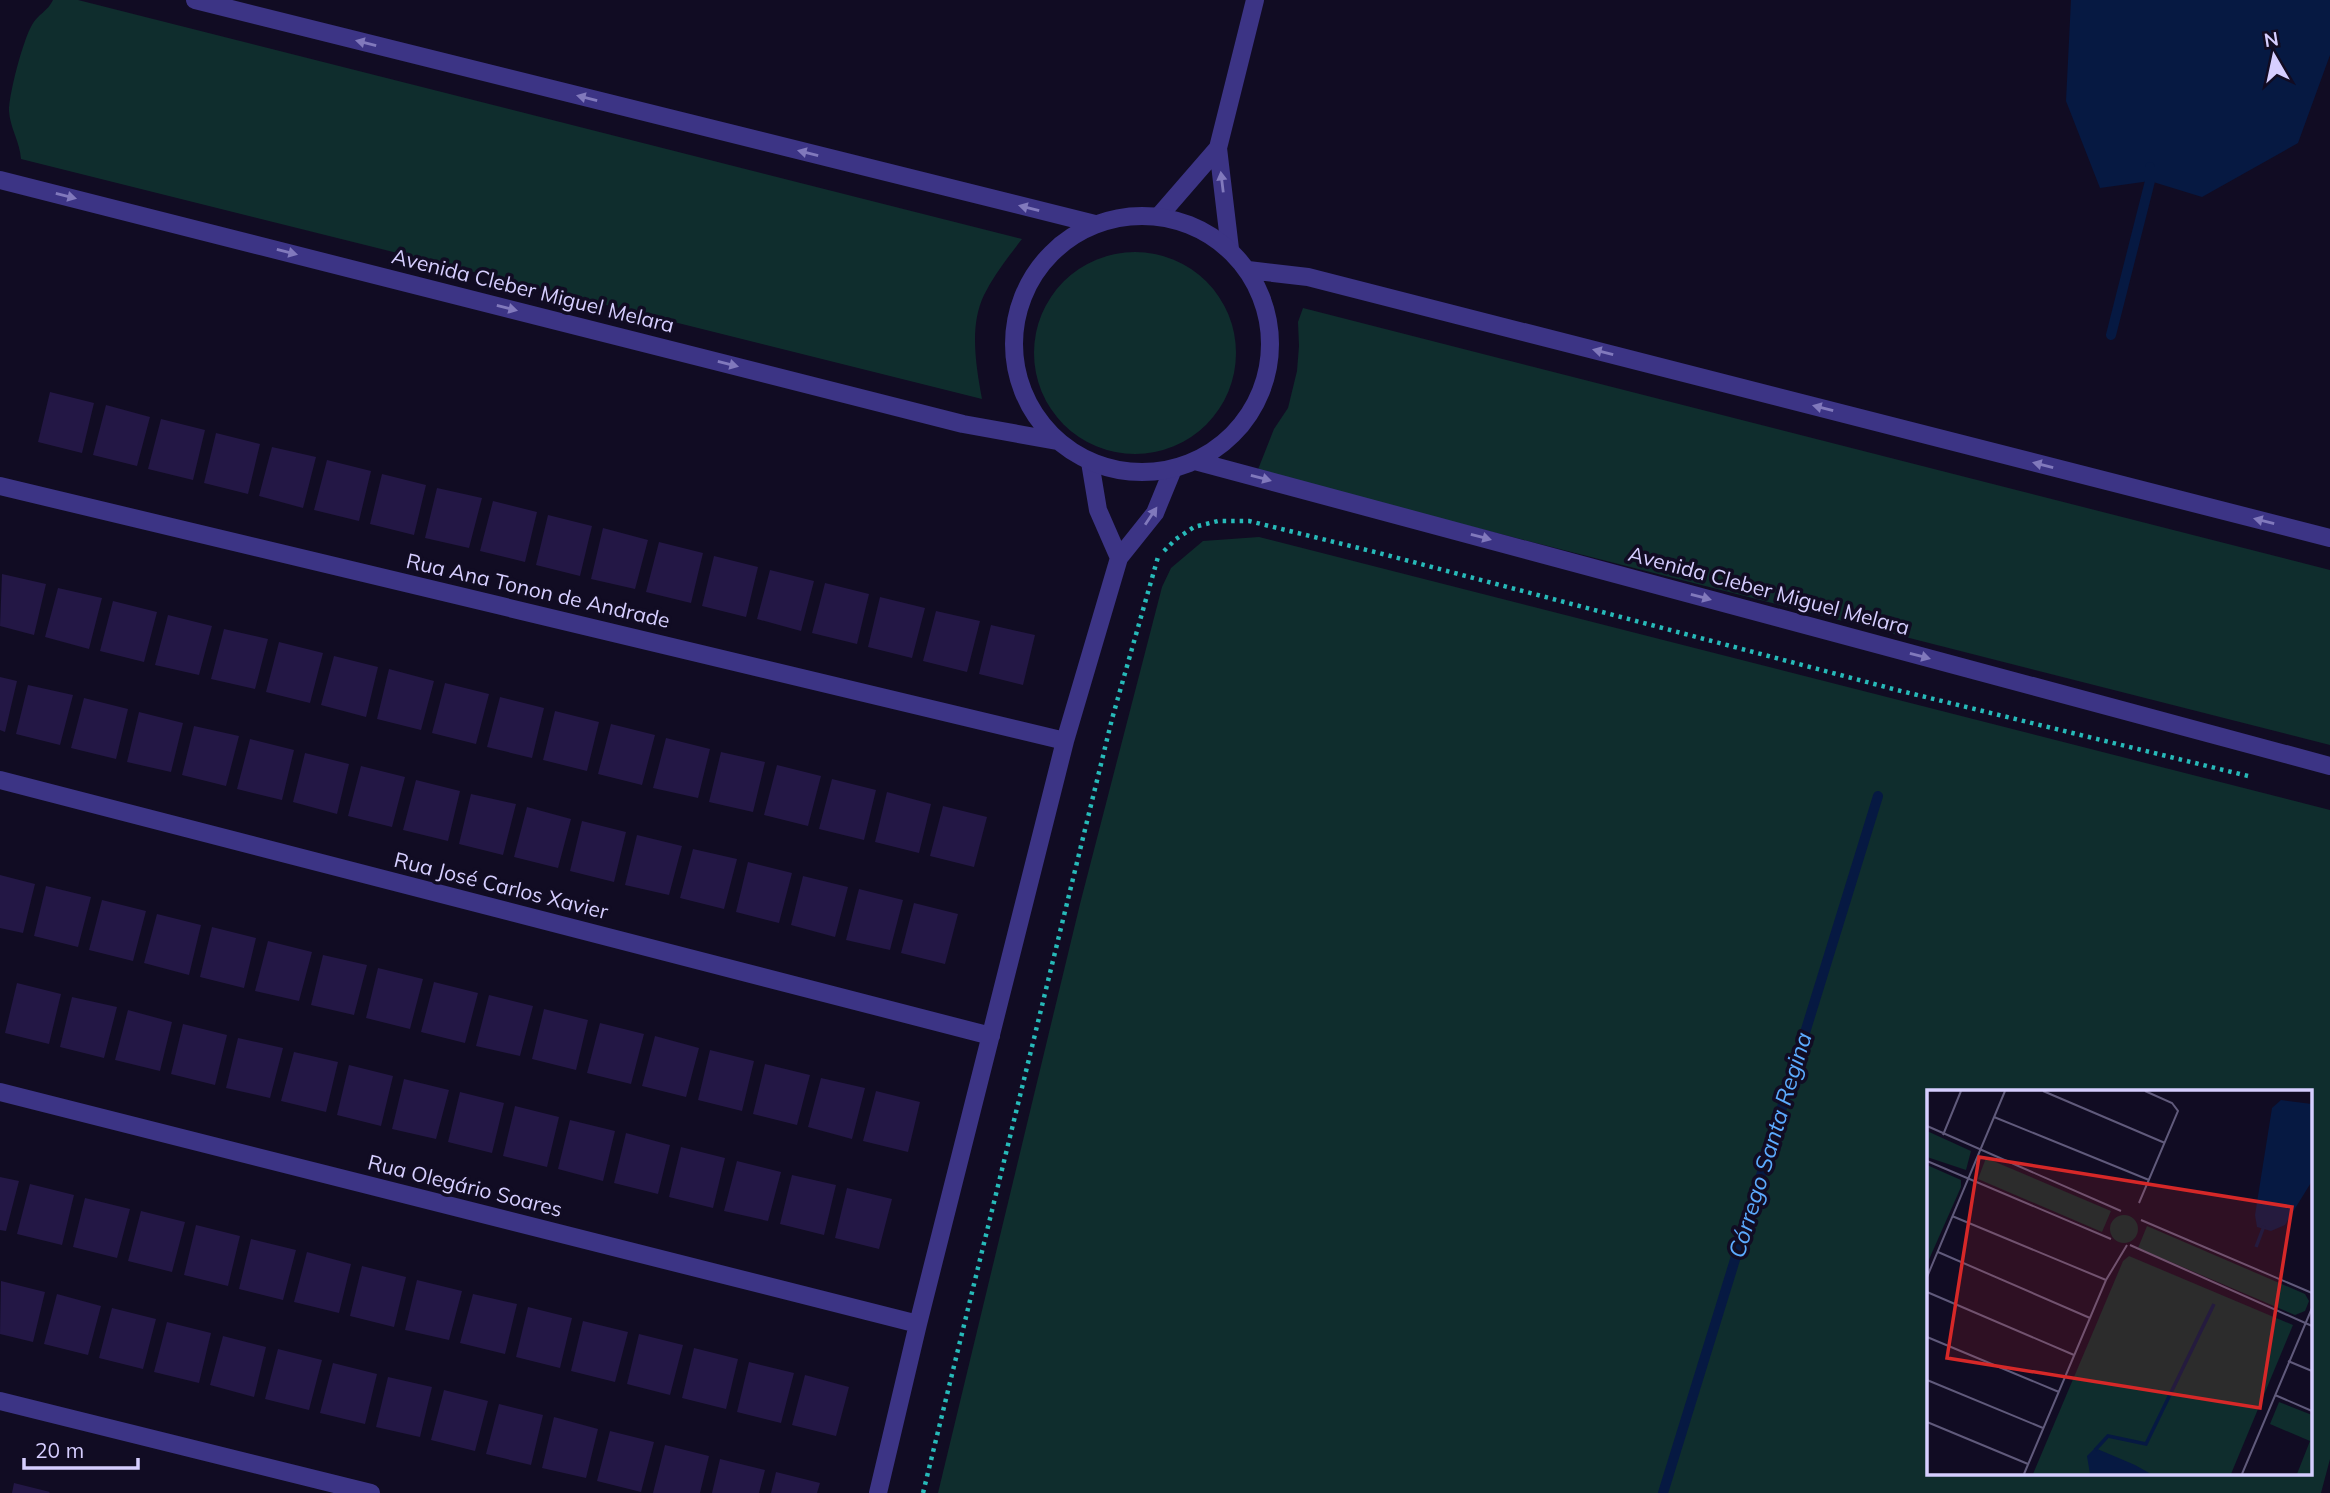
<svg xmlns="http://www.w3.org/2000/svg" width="2330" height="1493" viewBox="0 0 2330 1493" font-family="Mulish,sans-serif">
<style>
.green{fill:#0f2d2d;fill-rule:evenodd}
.water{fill:#061942}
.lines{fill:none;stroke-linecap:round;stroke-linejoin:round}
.stream{stroke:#061942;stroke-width:10}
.building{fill:#231745}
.path{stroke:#27bab9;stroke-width:4.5;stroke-dasharray:3.5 5;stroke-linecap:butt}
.minor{stroke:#3c3485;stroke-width:18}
.tertiary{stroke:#3c3485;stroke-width:18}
.oneway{fill:#8179bc}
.labels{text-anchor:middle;stroke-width:7;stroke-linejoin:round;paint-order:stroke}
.street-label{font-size:21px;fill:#d6ceff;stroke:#110c23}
.water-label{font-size:23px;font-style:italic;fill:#5cabff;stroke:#110c23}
.inset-river{fill:none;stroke:#061942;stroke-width:3.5}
.inset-road{fill:none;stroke:#605a7b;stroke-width:2}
.view{fill:#d62828;fill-opacity:0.15;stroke:#d62828;stroke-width:3.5}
.inset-edge{fill:none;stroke:#d6ceff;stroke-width:3.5}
</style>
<rect width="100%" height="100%" fill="#110c23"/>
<path class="green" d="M53,0H78L1022,239C1008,257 994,275 984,295C969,326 976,366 982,399L21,159C20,142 10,128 9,111C9,94 23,40 32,25C37,15 48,11 53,0Z
M1034 353a101 101 0 1 1 202 0a101 101 0 1 1-202 0Z
M1303,308L2330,570V745L1257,472L1274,429L1288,408L1297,371L1299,346L1298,322Z
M1259,537L2330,810V1459L2321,1493H938L1080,904L1162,587L1171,568L1203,541ZM1929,1092H2311V1474H1929Z"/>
<path class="water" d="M2071,0H2330V55L2298,143L2202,197L2150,181L2100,188L2066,101Z"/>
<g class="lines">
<path class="stream" d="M2111,335L2150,181V167
M1663,1493L1878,796"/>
</g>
<path class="building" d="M50,392L94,403L82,453L38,442Z
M106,405L150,417L137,466L93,455Z
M161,419L205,430L193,480L148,469Z
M216,433L260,444L248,494L204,483Z
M272,447L316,457L303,508L259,496Z
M327,460L371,471L359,521L314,510Z
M382,474L426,485L414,535L370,524Z
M437,488L482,498L469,548L425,538Z
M493,501L537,512L525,562L480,551Z
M548,515L592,526L580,576L536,565Z
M603,528L648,540L635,589L591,579Z
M659,542L703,553L691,603L646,592Z
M714,556L758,567L746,617L702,606Z
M770,570L814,581L801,631L757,619Z
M2,574L46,584L34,635L0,626Z
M825,583L869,594L857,644L812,633Z
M58,588L102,598L89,649L45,637Z
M880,597L925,608L912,658L868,647Z
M113,601L157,612L144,662L100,651Z
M936,611L980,621L967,672L923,661Z
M168,615L212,626L199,675L155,665Z
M991,625L1035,635L1023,685L979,674Z
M224,629L268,639L255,689L211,679Z
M279,642L323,653L310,703L266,692Z
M334,656L378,667L366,717L321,705Z
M389,669L434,681L421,730L377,719Z
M0,677L17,681L5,732L0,730Z
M445,683L489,694L476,744L432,733Z
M28,685L73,695L60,745L16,734Z
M500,697L544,708L532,758L487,747Z
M84,698L128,709L116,759L71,748Z
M555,711L599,722L587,771L543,760Z
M139,712L183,723L171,772L127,762Z
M611,724L655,735L642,785L598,774Z
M194,726L239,736L226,786L182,775Z
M666,738L710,749L698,798L653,788Z
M250,739L294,750L282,800L237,789Z
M721,752L765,762L753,812L709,802Z
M305,753L349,764L337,814L293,802Z
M777,765L821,776L808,826L764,815Z
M361,766L405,777L392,827L348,816Z
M832,779L876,790L864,840L819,829Z
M416,780L460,791L448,841L403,830Z
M887,792L931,804L919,853L875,842Z
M471,794L516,804L503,855L459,844Z
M943,806L987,817L974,867L930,856Z
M527,807L571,819L558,868L514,857Z
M582,821L626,832L614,882L570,871Z
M637,835L682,846L669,895L625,885Z
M693,849L737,859L724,909L680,898Z
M748,862L792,873L779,923L736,912Z
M0,875L35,884L23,933L0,928Z
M803,876L848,887L835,937L791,925Z
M46,886L91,897L78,947L34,936Z
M859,889L903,900L890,950L846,940Z
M102,900L146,911L133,961L89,950Z
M914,903L958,914L945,964L901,953Z
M157,914L201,925L189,975L144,963Z
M212,927L256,938L244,988L200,977Z
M268,941L312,952L299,1001L255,991Z
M323,955L367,965L354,1015L311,1005Z
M378,968L423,979L410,1029L366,1018Z
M434,982L478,993L465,1043L421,1032Z
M17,983L61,994L49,1044L5,1033Z
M489,995L533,1006L520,1056L476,1046Z
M72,997L117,1007L104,1058L60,1047Z
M544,1009L588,1020L576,1070L532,1059Z
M128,1010L172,1022L160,1071L115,1060Z
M600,1023L644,1034L631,1084L587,1073Z
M183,1024L227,1035L215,1085L171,1074Z
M655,1036L699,1048L686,1097L642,1086Z
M238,1038L283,1048L270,1098L226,1088Z
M710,1050L754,1061L742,1111L698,1100Z
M294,1052L338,1062L326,1112L281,1101Z
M765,1064L810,1075L797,1125L753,1114Z
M349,1065L393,1076L381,1126L337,1115Z
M821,1078L865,1088L852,1139L808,1127Z
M404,1079L449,1090L436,1139L392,1129Z
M876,1091L920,1102L908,1152L863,1141Z
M460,1092L504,1103L492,1153L448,1142Z
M515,1106L559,1117L547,1167L503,1156Z
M570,1120L615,1131L603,1181L558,1169Z
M626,1133L670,1145L658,1194L614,1183Z
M681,1147L725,1158L713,1208L669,1197Z
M737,1161L781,1172L768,1221L724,1211Z
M792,1175L836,1185L824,1235L780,1224Z
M0,1177L19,1181L6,1231L0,1230Z
M30,1184L74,1195L62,1245L17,1234Z
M847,1188L892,1199L879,1249L835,1238Z
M85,1198L130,1209L117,1258L73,1247Z
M141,1211L185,1222L172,1272L128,1261Z
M196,1225L240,1236L228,1286L184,1275Z
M251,1239L296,1250L283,1300L239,1289Z
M307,1252L351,1264L339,1313L294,1302Z
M362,1266L406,1277L394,1327L350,1316Z
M417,1280L462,1291L449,1340L405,1330Z
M1,1281L45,1292L33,1342L0,1334Z
M57,1294L101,1306L88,1355L44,1344Z
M473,1294L517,1304L505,1354L460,1343Z
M528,1307L572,1318L560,1368L516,1357Z
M112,1308L156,1319L143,1369L99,1358Z
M583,1321L628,1332L615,1382L571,1371Z
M167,1322L211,1333L199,1383L154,1372Z
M639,1334L683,1345L670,1395L627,1384Z
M223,1336L266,1347L254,1397L210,1385Z
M694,1348L738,1359L726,1409L682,1398Z
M278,1349L322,1360L309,1410L265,1399Z
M749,1362L794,1373L781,1423L737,1412Z
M333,1363L377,1374L365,1424L320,1413Z
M805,1375L849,1387L836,1436L792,1425Z
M388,1377L432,1387L420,1437L376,1427Z
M444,1390L488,1401L475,1451L431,1440Z
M499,1404L543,1415L531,1465L486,1454Z
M554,1417L598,1429L586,1478L542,1468Z
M610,1431L654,1442L641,1492L597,1481Z
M665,1445L709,1456L700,1493H653Z
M720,1459L765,1470L759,1493H712Z
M776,1472L820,1483L817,1493H771Z
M14,1483L50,1492L49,1493H12Z"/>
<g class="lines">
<path class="path" d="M1164,551L1176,539L1194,527L1218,521H1249L1379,553L1897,690L2248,776
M923,1493L1112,719L1158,557"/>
<path class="minor" d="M1218,148L1255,0
M1159,216L1218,148L1230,249
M1090,462L1098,510L1119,558
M0,486L1065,741
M0,780L991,1036
M0,1092L918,1324
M0,1401L371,1493
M878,1493L918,1324L1065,741L1119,558L1155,513L1173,469"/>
<path class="tertiary" d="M195,0L1095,224
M0,180L963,424L1057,441
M1014 344a128 128 0 1 1 256 0a128 128 0 1 1-256 0Z
M1248,270L1308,277L2330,538
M1195,461L2330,766"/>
</g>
<defs><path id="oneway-solid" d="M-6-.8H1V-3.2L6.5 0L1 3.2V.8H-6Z" transform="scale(1.75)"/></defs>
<g class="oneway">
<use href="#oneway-solid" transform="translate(366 43) rotate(-166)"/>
<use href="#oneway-solid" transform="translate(587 98) rotate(-166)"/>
<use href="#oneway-solid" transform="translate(808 153) rotate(-166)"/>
<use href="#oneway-solid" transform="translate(1222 182) rotate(-97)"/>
<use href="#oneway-solid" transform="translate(66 196) rotate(14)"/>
<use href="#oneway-solid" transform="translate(1029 208) rotate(-166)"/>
<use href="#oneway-solid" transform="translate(287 252) rotate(14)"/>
<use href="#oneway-solid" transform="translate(507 308) rotate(14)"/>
<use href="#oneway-solid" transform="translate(1603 352) rotate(-166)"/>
<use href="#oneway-solid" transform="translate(728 364) rotate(14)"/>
<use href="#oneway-solid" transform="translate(1823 408) rotate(-166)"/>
<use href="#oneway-solid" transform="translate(2043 465) rotate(-166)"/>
<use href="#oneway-solid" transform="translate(1261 478) rotate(15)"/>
<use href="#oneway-solid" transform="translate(1151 516) rotate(-56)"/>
<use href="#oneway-solid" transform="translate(2264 521) rotate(-166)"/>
<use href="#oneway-solid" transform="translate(1481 537) rotate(15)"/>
<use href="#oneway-solid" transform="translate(1701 597) rotate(15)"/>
<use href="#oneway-solid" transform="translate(1920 656) rotate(15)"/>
</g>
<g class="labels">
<g class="street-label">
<text transform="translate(533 291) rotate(14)" y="7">Avenida Cleber Miguel Melara</text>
<text transform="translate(538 591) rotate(13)" y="7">Rua Ana Tonon de Andrade</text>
<text transform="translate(1769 591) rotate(15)" y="7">Avenida Cleber Miguel Melara</text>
<text transform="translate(501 886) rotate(14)" y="7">Rua José Carlos Xavier</text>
<text transform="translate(465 1186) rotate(14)" y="7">Rua Olegário Soares</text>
</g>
<g class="water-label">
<text transform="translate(1770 1145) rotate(-73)" y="8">Córrego Santa Regina</text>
</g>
</g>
<g transform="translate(1927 1090)">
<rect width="385" height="385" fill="#110c23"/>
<path d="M0,41L44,61L39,80L0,67ZM59,68L184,121L175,142L51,89ZM0,75L34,90V97L0,174ZM183 139a14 14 0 1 1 28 0a14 14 0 1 1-28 0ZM220,136L378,204L382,211L378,221L368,225L211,158ZM202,166L366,235L304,384H106L196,171ZM352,312L385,325V384H370L383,351L343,334Z" fill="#0f2d2d"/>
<path d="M354,10L385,14V91L358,135L344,141L330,137L328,125L345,18ZM168,358L208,375L224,384H163L160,366Z" fill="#061942"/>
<path class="inset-river" d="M329,157L337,136M168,360L181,346L219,354L287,214"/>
<path class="inset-road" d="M116,1L238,53M67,27L222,90M0,36L194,121M16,45L34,1M0,71L184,149M212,113L251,21L245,13L218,1M25,126L179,190M214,130L385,203M203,155L385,236M11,162L163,228M0,187L78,1M0,202L147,265M0,247L132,302M361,271L385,281M0,290L116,338M348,305L385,321M0,332L101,374M97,384L179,190L200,155M315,384L385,218"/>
<path class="view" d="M52,67L365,117L333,318L20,268Z"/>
<rect width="385" height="385" class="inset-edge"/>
</g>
<g transform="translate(2274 56) rotate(351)" stroke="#110c23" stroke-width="5" paint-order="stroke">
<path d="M0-5L12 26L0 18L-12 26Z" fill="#d6ceff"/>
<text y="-10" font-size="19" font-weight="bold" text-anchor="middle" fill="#d6ceff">N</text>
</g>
<path d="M24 1458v10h114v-10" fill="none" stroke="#d6ceff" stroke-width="3.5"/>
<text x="35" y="1458" font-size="21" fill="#d6ceff" stroke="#110c23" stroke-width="5" paint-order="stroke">20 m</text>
</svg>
